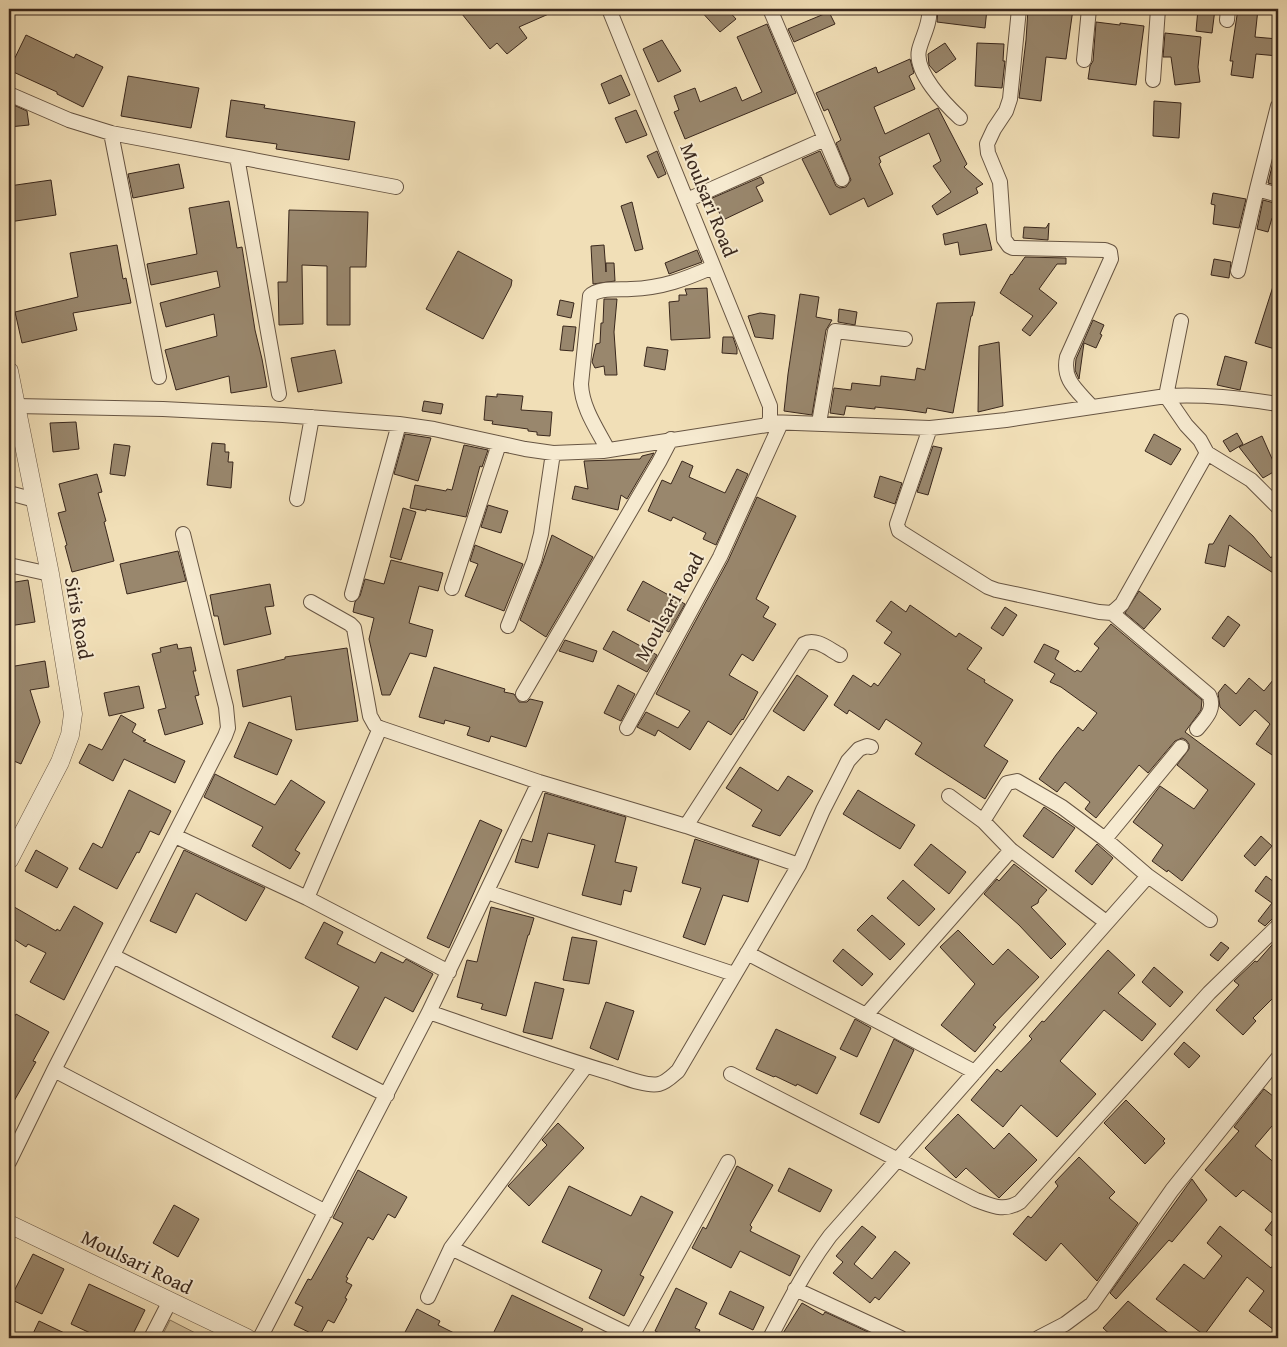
<svg xmlns="http://www.w3.org/2000/svg" width="1287" height="1347" viewBox="0 0 1287 1347" font-family="'Gentium Book Plus',serif">
<style>
.green{fill:#d2c09d;stroke:#86745c}
.building{fill:#99876d;stroke:#39271c}
.lines{fill:none;stroke-linecap:round;stroke-linejoin:round}
.minor-casing{stroke:#675543;stroke-width:16}
.tertiary-casing{stroke:#675543;stroke-width:19}
.minor{stroke:#f6ead0;stroke-width:14}
.tertiary{stroke:#f6ead0;stroke-width:18}
.labels{text-anchor:middle;stroke-width:4;stroke-linejoin:round;paint-order:stroke}
.street-label{font-size:20px;fill:#39271c;stroke:#f6ead0}
</style>
<rect width="100%" height="100%" fill="#f1dfb7"/>
<filter id="stains"><feTurbulence type="fractalNoise" baseFrequency=".004" numOctaves="4"/><feColorMatrix values="0 0 0 0 .2 0 0 0 0 .09 0 0 0 0 .02 0 0 0 .5 -.17"/></filter>
<radialGradient id="worn" r=".72"><stop offset=".6" stop-color="#630" stop-opacity="0"/><stop offset="1" stop-color="#630" stop-opacity=".3"/></radialGradient>
<path class="green" d="M170,1320L205,1338H161Z"/>
<path class="building" d="M458,9H560L519,27L527,38L507,54L497,43L490,49Z
M699,9H727L736,19L720,32Z
M938,9H987L985,28L937,22Z
M1028,9H1073L1066,59L1046,57L1041,101L1019,98L1026,40Z
M1198,9H1215L1212,33L1196,31Z
M1238,9H1258L1255,37L1278,39V56L1256,54L1253,78L1231,75L1233,61H1230Z
M829,12L835,24L794,42L788,29Z
M1096,22L1120,25V23L1144,26L1136,85L1088,79L1090,66L1093,61Z
M767,24L796,93L685,139L674,112L679,110L674,96L695,88L700,102L736,87L742,101L762,92L737,37Z
M1165,33L1201,37L1198,67L1200,82L1175,85L1171,57H1163Z
M26,35L74,58L76,54L103,67L83,107L57,94V92L9,70Z
M662,40L681,71L658,82L643,49Z
M945,43L956,59L936,73L929,65L928,54Z
M977,43L1004,44L1003,61H1005L1002,88L975,86Z
M910,59L914,73L909,76L915,89L874,107L885,134L938,108L967,164L964,167L983,184L976,188L978,193L937,215L932,206L951,192L933,166L941,161L929,133L879,157L881,162L879,164L893,194L868,207L864,198L830,215L802,159L820,151L836,186L840,188L846,187L851,180L836,143L841,140L828,109L824,111L816,93L876,67L878,73Z
M621,75L630,95L609,104L601,84Z
M128,76L199,88L191,128L121,116Z
M231,100L265,105L264,108L355,122L349,160L276,149L277,144L226,137Z
M1154,101L1181,103L1179,138L1153,136Z
M9,103L27,111L29,125L9,127Z
M636,110L647,135L626,143L615,118Z
M1278,141V186L1268,183Z
M657,151L666,174L658,178L647,156Z
M179,164L184,188L133,198L128,174Z
M761,177L764,183L756,187L763,201L723,220L716,206L714,207L710,199Z
M51,180L56,215L9,222V186Z
M1213,193L1246,199L1239,228L1213,224L1215,205L1211,204Z
M1263,200L1278,204V220L1272,218L1268,232L1257,229Z
M229,201L237,248L242,247L255,330L262,359L267,387L231,393L229,376L176,390L165,350L217,336L214,314L166,327L160,303L220,287L217,271L151,285L147,264L197,254L189,208Z
M632,202L643,249L635,251L621,206Z
M289,210L368,212L366,267H350V325H327V266L302,265L303,324L279,325L278,282H287Z
M1049,223L1048,240L1023,238L1024,227L1046,228Z
M986,224L992,250L960,255L958,242L945,245L943,234Z
M117,245L123,279L126,278L131,303L73,313L77,330L22,343L15,312L78,297L70,253Z
M604,245L606,272V263H614L615,281L593,284L591,246Z
M697,250L702,262L669,274L665,263Z
M458,251L512,280L511,286L483,339L426,309Z
M1025,257L1066,258V264H1057L1039,289L1057,303L1030,336L1022,330L1033,316L1000,293L1011,274L1012,275Z
M1214,259L1231,262L1229,278L1211,275Z
M1276,277H1278V350L1255,343Z
M707,288L710,338L671,340L669,302L679,301V295H687L685,289Z
M800,294L819,297L816,317L832,320L826,330L812,415L784,411L788,374Z
M604,299H617L614,332L617,375H605L604,366L595,368L592,362L596,344L600,343L601,323H603Z
M560,300L574,303L571,318L557,315Z
M975,302L972,316H971L953,413L927,408L926,413L905,410L875,407V409L846,406L844,415L830,413L834,388L851,390L852,383L880,386L881,376L915,380L917,368L925,370L937,303Z
M839,309L857,312L855,325L838,322Z
M760,313L775,315L773,339L755,337L748,316Z
M1093,320L1104,325L1100,334L1102,335L1096,348L1084,343L1079,379L1075,370L1076,359Z
M563,326L576,327L573,351L560,350Z
M723,337H733L737,349V354L722,353Z
M999,342L1003,406L978,412L979,346Z
M647,347L668,350L665,370L644,366Z
M335,350L342,383L298,392L291,358Z
M1225,356L1247,362L1240,390L1217,385Z
M497,394L523,396L521,410L552,412L550,436L537,435V432L528,431V429L492,424L493,421L484,420L486,396L497,397Z
M424,401L443,404L441,414L422,411Z
M76,422L79,449L53,452L50,423Z
M1237,433L1243,444L1230,452L1223,441Z
M405,434L431,438L418,481L394,474Z
M1154,434L1181,449L1171,465L1145,451Z
M1262,436L1277,470L1263,478L1239,447Z
M212,443L225,444V452H229L228,462H233L231,488L207,485Z
M114,444L130,446L125,476L110,474Z
M464,445L488,450L482,467L480,466L466,517L426,509V511L410,508L415,485L446,491L447,489L452,490Z
M933,446L942,448L928,495L917,492Z
M654,453L627,499L621,495L618,510L572,499L575,486L588,489L584,461L640,459L642,456Z
M682,461L693,466L689,477L725,493L737,469L748,474L716,545L703,539L706,533L673,517L671,521L648,511L662,480L671,484Z
M97,474L102,492L98,493L106,521L104,522L114,561L72,572L65,546L67,545L58,513L66,511L59,484Z
M880,476L902,483L895,504L874,497Z
M757,497L796,516L756,599L769,607L763,617L776,624L753,661L742,654L729,675L758,692L743,720L742,719L731,735L708,721L690,750L658,730L655,736L637,727L646,712L678,728L690,711L656,694L728,561Z
M488,505L508,511L501,533L481,527Z
M403,508L416,512L401,560L390,557Z
M1230,515L1253,536L1271,558L1278,548V576L1229,545L1225,567L1205,563L1209,544H1213Z
M552,535L593,557L546,637L520,620L542,564Z
M475,545L523,564L504,611L465,596L478,564L470,561Z
M178,551L186,581L127,594L120,564Z
M391,560L443,573L438,591L419,586L409,623L433,630L426,657L410,653L390,695H382L369,639L374,618L353,612L355,602L360,596L365,579L384,584Z
M28,580L35,622L9,626V583Z
M643,581L685,604L669,632L627,610Z
M270,584L274,606L265,607L271,634L224,645L218,616H214L210,595Z
M1139,591L1161,609L1144,629L1125,613Z
M891,601L906,612L910,605L956,637L959,633L982,648L967,669L985,680L984,682L1013,700L984,746L1008,761L985,799L915,754L922,743L886,719L879,730L849,710L847,714L834,705L853,675L871,687L874,683L878,686L901,654L884,643L892,632L876,621Z
M1005,607L1017,615L1003,636L991,628Z
M1228,616L1240,625L1224,647L1212,638Z
M1111,624L1202,700L1201,710L1185,732L1255,784L1182,881L1168,870L1167,872L1152,861L1163,845L1133,822L1160,786L1194,809L1208,790L1177,765L1189,749V744L1186,740L1182,738L1175,741L1148,773L1139,765L1096,818L1085,809L1090,802L1065,782L1057,792L1039,779L1056,755L1078,727L1083,731L1097,713L1061,687L1050,682L1055,674L1034,662L1044,644L1059,651L1055,659L1075,672L1077,670L1081,672L1099,648L1094,644Z
M613,631L657,655L647,672L603,649Z
M565,640L597,651L593,662L559,651Z
M177,644L178,649L191,647L196,671H193L199,695L195,696L203,724L165,735L158,710L166,708L152,654L161,652L160,648Z
M347,648L358,721L296,730L291,696L243,707L237,670L285,659V657Z
M45,661L49,687L30,690L40,722L21,764L9,759V704L10,703L9,667Z
M434,667L505,689L504,692L514,694L519,702H527L530,699L543,702L526,747L491,736L489,742L467,735L470,727L445,720L444,724L419,717Z
M1278,674V759L1256,744L1270,724L1255,710L1240,726L1220,707L1218,693L1225,684L1236,694L1249,678L1264,691Z
M797,675L828,696L804,731L773,711Z
M618,685L635,694L621,721L604,713Z
M139,686L144,708L109,716L104,693Z
M121,715L136,724L132,732L146,740L143,741L185,761L175,783L124,759L113,781L79,763L89,744L102,750Z
M249,722L292,740L277,775L234,757Z
M740,767L778,791L788,776L813,791L780,836L752,826L762,810L726,788Z
M215,774L275,805L291,780L325,802L295,850L300,853L290,869L252,846L263,827L204,797Z
M129,790L171,811L159,835L150,831L139,853L137,852L117,889L79,869L93,843L102,848Z
M858,790L915,825L900,849L843,814Z
M545,793L626,817L615,862L637,867L631,892L624,890L621,905L582,895L595,845L548,833L538,868L515,862L522,839L532,842Z
M1044,807L1075,828L1053,858L1023,836Z
M480,820L502,830L449,948L427,938Z
M1261,836L1272,846L1255,866L1244,856Z
M695,839L759,860L748,902L723,895L705,945L683,937L701,888L682,883Z
M931,844L966,872L949,894L914,865Z
M1097,844L1113,858L1092,885L1075,871Z
M36,850L68,868L57,888L25,871Z
M184,850L265,888L246,921L196,893L176,933L150,921Z
M1014,864L1047,890L1039,899L1038,903L1031,907L1066,944L1051,959L1019,925L984,894L997,879L999,881Z
M1266,876L1278,885V917L1272,919L1265,926L1258,921L1272,903L1255,891Z
M903,880L935,909L919,926L887,898Z
M9,904L56,931L57,929L60,931L74,906L103,923L64,1000L30,982L46,953L28,944L26,947L9,936Z
M491,907L534,918L529,935H528L506,1016L481,1009L483,1004L457,997L467,960L477,962Z
M872,915L905,944L890,960L857,930Z
M324,922L343,932L337,944L375,963L381,952L403,963L406,959L433,974L413,1012L385,997L357,1050L332,1037L359,987L305,958Z
M958,930L993,965L1008,949L1039,977L993,1025L996,1027L975,1052L941,1025L975,984L940,947Z
M572,937L597,941L589,984L563,980Z
M1278,938V993L1253,1018L1256,1021L1243,1035L1216,1010L1239,985L1234,981L1255,961L1257,962Z
M1221,942L1229,948L1218,961L1210,955Z
M843,949L873,974L862,986L833,961Z
M1108,950L1135,975L1118,993L1156,1024L1142,1041L1104,1010L1060,1061L1096,1094L1057,1137L1021,1105L1003,1127L971,1100L997,1069L1001,1072L1032,1039L1029,1036L1042,1021L1044,1022Z
M1154,967L1183,992L1170,1007L1142,982Z
M535,982L564,989L552,1039L523,1032Z
M606,1002L634,1011L618,1060L590,1048Z
M16,1014L49,1032L33,1061L36,1062L9,1110V1027Z
M855,1019L871,1028L857,1057L840,1049Z
M776,1029L836,1057L817,1094L797,1084L796,1086L775,1076L774,1077L756,1069Z
M894,1039L914,1050L879,1123L860,1114Z
M1184,1042L1200,1056L1189,1068L1174,1054Z
M1264,1089L1278,1100V1130L1272,1126L1255,1146L1278,1166V1241L1265,1230L1276,1216L1243,1190L1236,1197L1205,1170L1239,1131L1234,1127Z
M1126,1100L1165,1139L1163,1141L1165,1143L1145,1164L1104,1123Z
M958,1114L994,1149L1009,1133L1037,1160L999,1198L966,1168L956,1178L925,1148Z
M558,1123L584,1148L529,1206L508,1186L547,1145L542,1140Z
M1079,1157L1115,1192L1109,1198L1138,1223L1097,1281L1061,1243L1046,1261L1013,1234L1028,1216L1031,1218L1058,1186L1055,1182Z
M737,1166L773,1185L750,1225L752,1227L750,1231L800,1256L790,1276L740,1251L731,1268L692,1248L703,1227L706,1229Z
M789,1168L832,1190L820,1212L778,1191Z
M358,1170L407,1197L395,1218L388,1214L373,1240L368,1237L346,1277L348,1278L346,1282L352,1285L345,1298L347,1299L334,1323L328,1320L319,1337L294,1325L303,1307L295,1303L308,1279L311,1280L343,1223L333,1218Z
M1192,1179L1207,1200L1172,1242L1169,1240L1116,1299L1110,1293Z
M569,1186L631,1216L641,1196L673,1212L640,1275L644,1277L624,1316L589,1298L602,1270L542,1242Z
M174,1205L199,1219L178,1257L153,1243Z
M862,1226L876,1237L854,1264L872,1279L895,1251L910,1263L879,1300L875,1297L870,1303L833,1273L843,1262L836,1256Z
M1220,1226L1271,1268L1278,1258V1333L1249,1311L1264,1291L1247,1277L1204,1335L1156,1299L1184,1264L1204,1279L1222,1256L1207,1243Z
M33,1254L64,1269L42,1314L10,1299Z
M89,1284L145,1310L131,1338H101L71,1324Z
M676,1288L707,1303L695,1328L700,1330L696,1338H670L655,1331Z
M730,1291L764,1307L753,1330L719,1314Z
M512,1295L583,1329L578,1338H491Z
M1128,1301L1144,1314L1175,1338H1114L1103,1328Z
M802,1303L823,1315L825,1312L881,1338H780Z
M417,1309L440,1321L438,1325L464,1338H402Z
M39,1321L75,1338H31Z"/>
<g class="lines">
<g class="minor-casing">
<path id="minor" d="M770,9L842,179
M929,9C931,23 922,37 919,50C914,72 945,104 960,118
M1019,9L1010,99L1006,111L994,129L987,144L988,153L1000,182L1004,239L1009,246L1013,248L1105,250L1110,252L1111,259L1067,357C1062,380 1077,390 1091,406
M1227,20L1228,9
M1084,60L1089,9
M1153,80L1158,9
M9,94L69,120L111,133L396,187
M1278,106L1257,189L1278,195
M111,133L159,377
M237,157L279,394
M687,200L825,139
M1238,271L1257,189
M16,406L163,409L283,415L399,424L434,429L525,449L553,453L603,451L767,425L770,419V406L609,9
M769,422L930,428L1006,420L1166,396C1206,394 1239,398 1278,404
M819,423L835,331L905,339
M930,428L897,524L899,531L988,587L996,590L1099,612L1112,613L1122,604L1207,453L1200,440L1186,425L1166,396L1181,321
M608,450C597,429 582,408 581,384L590,296C598,287 620,290 631,289C663,288 685,279 713,267
M1207,453L1251,480L1278,507
M9,493L35,500
M297,499L312,417
M9,565L50,574
M452,588L499,444
M352,594L399,424
M311,602L350,624L354,628L370,716L375,725L380,728L539,782L686,826L799,865
M1112,613L1209,695C1216,709 1205,719 1197,729
M508,626L534,561L541,534L553,453
M523,694L659,462L671,439
M627,728L720,557L781,423
M949,796L983,821L1011,850L1106,922
M686,826L804,644C816,637 830,650 840,655
M175,836L307,898L449,972
M1105,839L1181,747
M1148,876L1210,920
M487,892L734,974
M307,898L380,728
M747,953L975,1072
M113,956L387,1095
M429,1012L539,782
M866,1015L1011,850
M54,1070L326,1212
M731,1074L976,1200C993,1206 1004,1212 1020,1202L1209,993L1278,926
M9,1162L54,1070L225,736L228,728L226,707L183,534
M451,1248L636,1338
M795,1289L901,1338
M428,1297L451,1248L586,1066
M632,1336L728,1162
M151,1338L170,1301
M260,1338L429,1012C489,1033 550,1055 611,1073C623,1077 647,1087 659,1084C667,1082 672,1076 678,1071L799,865L823,810L848,761L859,749L867,746L871,747
M770,1338C788,1303 806,1268 830,1236L1148,876L1105,839L1062,807L1017,781L1007,783L983,821
M1038,1338L1065,1324L1092,1304L1172,1190L1278,1058"/>
</g>
<g class="tertiary-casing">
<path id="tertiary" d="M9,371L50,574L73,714L70,735L60,762L9,860
M9,1224L247,1338"/>
</g>
<use href="#minor" class="minor"/>
<use href="#tertiary" class="tertiary"/>
</g>
<g class="labels">
<g class="street-label">
<text transform="translate(709 200) rotate(68)" y="7">Moulsari Road</text>
<text transform="translate(669 607) rotate(-61)" y="7">Moulsari Road</text>
<text transform="translate(79 618) rotate(80)" y="7">Siris Road</text>
<text transform="translate(137 1262) rotate(26)" y="7">Moulsari Road</text>
</g>
</g>
<rect width="1287" height="1347" fill="none" stroke="#f1dfb7" stroke-width="30"/>
<rect x="10" y="10" width="1267" height="1327" fill="none" stroke="#39271c" stroke-width="2.5"/>
<rect x="15" y="15" width="1257" height="1317" fill="none" stroke="#39271c"/>
<rect width="100%" height="100%" filter="url(#stains)"/>
<rect width="100%" height="100%" fill="url(#worn)"/>
</svg>
